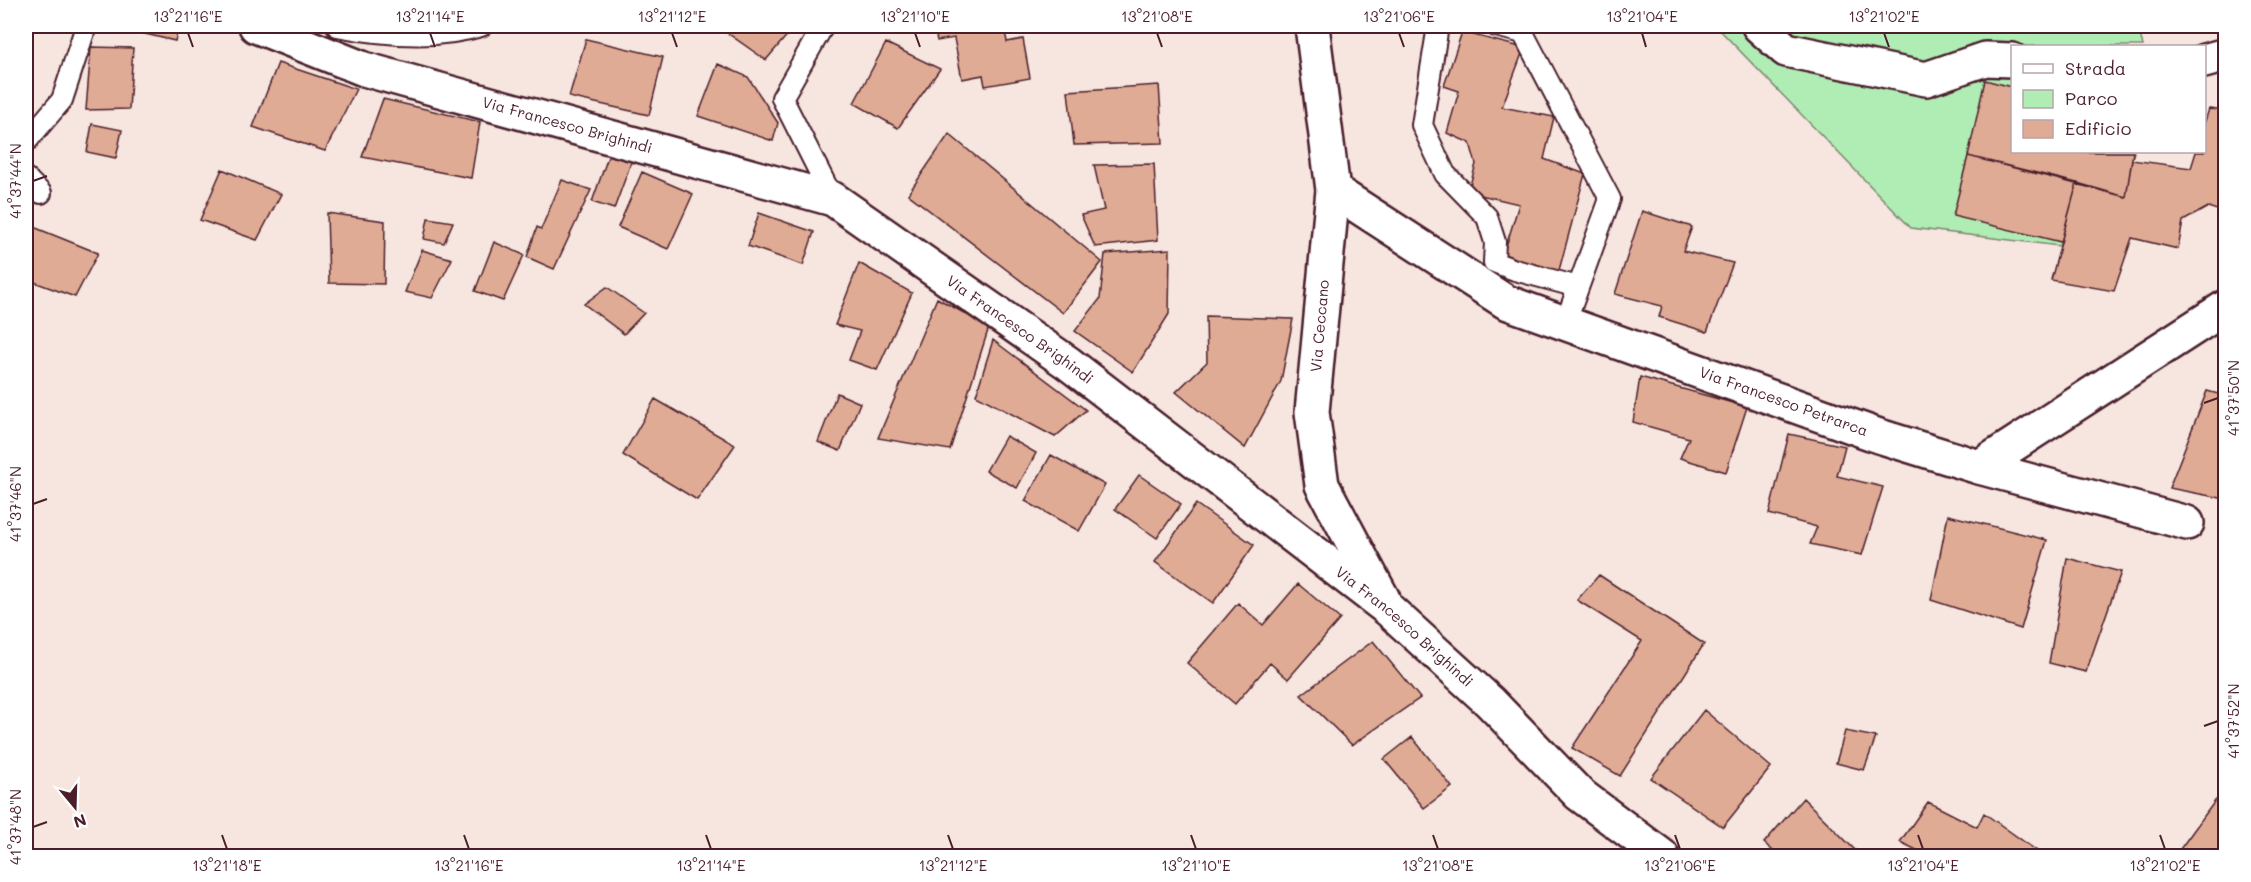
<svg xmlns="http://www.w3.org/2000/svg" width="2251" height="882" viewBox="0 0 2251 882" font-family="Mali,sans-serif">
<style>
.green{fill:#afedb4;stroke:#7c8670;stroke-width:1.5}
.building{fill:#e0ab95;stroke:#4a1f2b;stroke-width:1.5}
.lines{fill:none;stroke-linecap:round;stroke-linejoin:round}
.service-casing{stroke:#4a1f2b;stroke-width:24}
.minor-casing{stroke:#4a1f2b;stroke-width:38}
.service{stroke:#fff;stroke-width:20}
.minor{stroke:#fff;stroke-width:33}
.ticks{fill:none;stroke:#4a1f2b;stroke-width:2}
.labels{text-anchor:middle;stroke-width:4.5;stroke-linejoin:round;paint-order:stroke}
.street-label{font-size:15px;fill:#4a1f2b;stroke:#fff}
.neatline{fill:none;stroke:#4a1f2b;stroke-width:2}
.ticks-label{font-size:15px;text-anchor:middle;fill:#4a1f2b}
</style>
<rect width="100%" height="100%" fill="#f6e6df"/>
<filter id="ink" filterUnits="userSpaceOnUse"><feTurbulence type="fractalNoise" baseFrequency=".0167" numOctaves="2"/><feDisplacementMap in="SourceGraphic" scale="12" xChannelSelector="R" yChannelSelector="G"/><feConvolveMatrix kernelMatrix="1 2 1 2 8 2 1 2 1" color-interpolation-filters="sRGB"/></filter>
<g filter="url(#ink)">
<path class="green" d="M1716,26H2138L2143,46H2012V152H2134L2123,194L2078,186L2059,246L1911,228Z"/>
<path class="building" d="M125,26H179L175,41L124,29Z
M730,26H795L766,60L726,32Z
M934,26H1004L1007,42L1023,39L1030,78L985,86L983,75L962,79L954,38L937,41Z
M1462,32L1524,48L1502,107L1554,117L1544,159L1585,174L1558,274L1503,256L1519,204L1468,192L1476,164L1470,143L1447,133L1459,91L1444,86Z
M586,39L663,57L649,115L569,97Z
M886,43L940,69L898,128L854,103Z
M91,47L133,48L129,109L86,110Z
M278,63L356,89L325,151L253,127Z
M718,64L748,77L778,123L773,141L698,116Z
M1985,80L2012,87V152H2133L2126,197L1968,156Z
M1159,85L1163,143L1074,145L1068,91Z
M383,99L480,122L471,178L362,157Z
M2209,109L2226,111V213L2208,207L2183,221L2178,249L2132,238L2114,291L2051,280L2077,183L2126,197L2132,160L2191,168L2196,152H2204V124Z
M92,124L122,130L116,158L87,152Z
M949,134L1102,262L1063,313L908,194Z
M610,151L632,160L614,209L592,202Z
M1968,156L2077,183L2061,242L1953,216Z
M1154,164L1158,240L1095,247L1081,215L1104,210L1094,165Z
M222,169L281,194L257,240L200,220Z
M642,172L693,194L668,249L618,227Z
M562,180L591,190L554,269L527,257L537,227L541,229Z
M1642,211L1692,227L1683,251L1733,263L1707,332L1659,317L1662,306L1615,294Z
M327,213L385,221L384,284L329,283Z
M759,213L814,232L803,265L748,246Z
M428,218L453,222L444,243L424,239Z
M26,224L98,253L75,297L26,279Z
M494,242L524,255L503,301L475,291Z
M1170,249L1169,314L1133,372L1075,331L1100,299L1105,254Z
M422,250L452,259L432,298L405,292Z
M859,263L912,293L877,370L849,360L860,331L835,325Z
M607,287L644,313L624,334L584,304Z
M937,298L989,327L950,450L878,438Z
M1206,316L1293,319L1281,381L1245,448L1176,392L1207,362Z
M993,340L1086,410L1055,437L976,395Z
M1640,377L1747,407L1726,472L1680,458L1689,438L1633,422Z
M2207,391L2226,396V499L2169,488Z
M837,393L860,403L840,451L818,442Z
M655,399L735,445L697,500L623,455Z
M1789,434L1845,446L1837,476L1883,487L1862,555L1810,544L1817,527L1769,514Z
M1006,436L1036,453L1017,488L986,471Z
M1051,455L1105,485L1079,531L1025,501Z
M1139,475L1181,504L1157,538L1115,509Z
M1196,504L1254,545L1213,603L1155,562Z
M1948,515L2047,540L2021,629L1931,600Z
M2067,558L2121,572L2086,672L2049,663Z
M1599,575L1704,644L1620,776L1572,748L1642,641L1577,600Z
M1298,584L1340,619L1288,679L1270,663L1235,704L1187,663L1238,603L1263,625Z
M1373,641L1420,698L1352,745L1301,695Z
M1704,710L1771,767L1723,827L1651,778Z
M1845,731L1876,737L1864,770L1836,763Z
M1412,737L1452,787L1424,808L1384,759Z
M2226,791V856H2175L2215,801Z
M1803,798L1861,856H1779L1764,843Z
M1928,802L1977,827L1984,813L2044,856H1929L1900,842Z"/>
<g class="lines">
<g class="service-casing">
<path id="service" d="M337,26C383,35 435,40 481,26
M823,26L782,98L833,199
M1438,26L1422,125L1445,174L1487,217L1495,242L1494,262L1515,270L1578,287
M1496,26L1523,33L1610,199L1565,324
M26,142L62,100L86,26
M26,178L41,193"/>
</g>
<g class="minor-casing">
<g id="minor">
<path id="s1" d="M256,26L364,69L833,199L1068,363L1389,610L1490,702L1579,794L1662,856"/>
<path d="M1312,26L1333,190L1312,412L1322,485L1383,599"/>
<path d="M1759,26L1786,50L1926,79L1985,59L2012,60"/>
<path d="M2204,61L2226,55"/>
<path id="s2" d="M1333,190L1506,302L1879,436L1979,467L2226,307"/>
<path d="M1979,467L2187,523"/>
</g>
</g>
<use href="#service" class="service"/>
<use href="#minor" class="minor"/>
</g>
</g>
<path class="ticks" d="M188,33L193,47M430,33L435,47M672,33L677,47M915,33L920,47M1157,33L1162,47M1399,33L1404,47M1642,33L1646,47M1884,33L1889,47M33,181L47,176M2204,403L2218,398M33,504L47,499M2204,726L2218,721M33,827L47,822M222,835L227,849M464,835L469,849M706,835L711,849M948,835L953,849M1191,835L1196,849M1433,835L1438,849M1675,835L1680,849M1918,835L1923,849M2160,835L2165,849"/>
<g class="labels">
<g class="street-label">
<text dy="5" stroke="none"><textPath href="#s1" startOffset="327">Via Francesco Brighindi</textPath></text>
<text transform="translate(1320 326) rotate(-85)" y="5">Via Ceccano</text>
<text dy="5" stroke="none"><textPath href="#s1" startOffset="831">Via Francesco Brighindi</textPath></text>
<text dy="5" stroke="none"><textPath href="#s2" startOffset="501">Via Francesco Petrarca</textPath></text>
<text dy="5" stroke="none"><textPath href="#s1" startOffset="1317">Via Francesco Brighindi</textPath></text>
</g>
</g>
<rect width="2251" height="882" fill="none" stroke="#fff" stroke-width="66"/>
<rect x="2011" y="45" width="195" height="108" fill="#ffffff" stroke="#b7a5aa" stroke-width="1.5"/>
<rect x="2023" y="64" width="30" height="9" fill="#ffffff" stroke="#b7a5aa" stroke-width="1.5"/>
<text x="2065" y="75" font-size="18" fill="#4a1f2b">Strada</text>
<rect x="2023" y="90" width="30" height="18" fill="#afedb4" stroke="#b7a5aa" stroke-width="1.5"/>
<text x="2065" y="105" font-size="18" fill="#4a1f2b">Parco</text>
<rect x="2023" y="120" width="30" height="18" fill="#e0ab95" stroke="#b7a5aa" stroke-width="1.5"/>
<text x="2065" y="135" font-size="18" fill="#4a1f2b">Edificio</text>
<g transform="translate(75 807) rotate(161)" stroke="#ffffff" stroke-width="4.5" paint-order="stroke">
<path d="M0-4.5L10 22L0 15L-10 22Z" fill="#4a1f2b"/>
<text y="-9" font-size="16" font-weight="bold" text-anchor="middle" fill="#4a1f2b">N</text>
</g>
<rect x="33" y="33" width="2185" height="816" class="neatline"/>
<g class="ticks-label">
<text x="188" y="22">13°21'16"E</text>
<text x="430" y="22">13°21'14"E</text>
<text x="672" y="22">13°21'12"E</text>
<text x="915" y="22">13°21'10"E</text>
<text x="1157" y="22">13°21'08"E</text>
<text x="1399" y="22">13°21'06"E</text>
<text x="1642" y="22">13°21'04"E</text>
<text x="1884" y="22">13°21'02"E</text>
<text transform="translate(16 181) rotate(-90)" y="5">41°37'44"N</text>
<text transform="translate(2234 398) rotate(-90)" y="5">41°37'50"N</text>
<text transform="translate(16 504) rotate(-90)" y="5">41°37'46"N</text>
<text transform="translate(2234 721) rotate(-90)" y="5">41°37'52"N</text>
<text transform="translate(16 827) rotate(-90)" y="5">41°37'48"N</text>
<text x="227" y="871">13°21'18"E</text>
<text x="469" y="871">13°21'16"E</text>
<text x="711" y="871">13°21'14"E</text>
<text x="953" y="871">13°21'12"E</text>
<text x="1196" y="871">13°21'10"E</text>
<text x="1438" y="871">13°21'08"E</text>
<text x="1680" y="871">13°21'06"E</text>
<text x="1923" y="871">13°21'04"E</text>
<text x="2165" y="871">13°21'02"E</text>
</g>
</svg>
